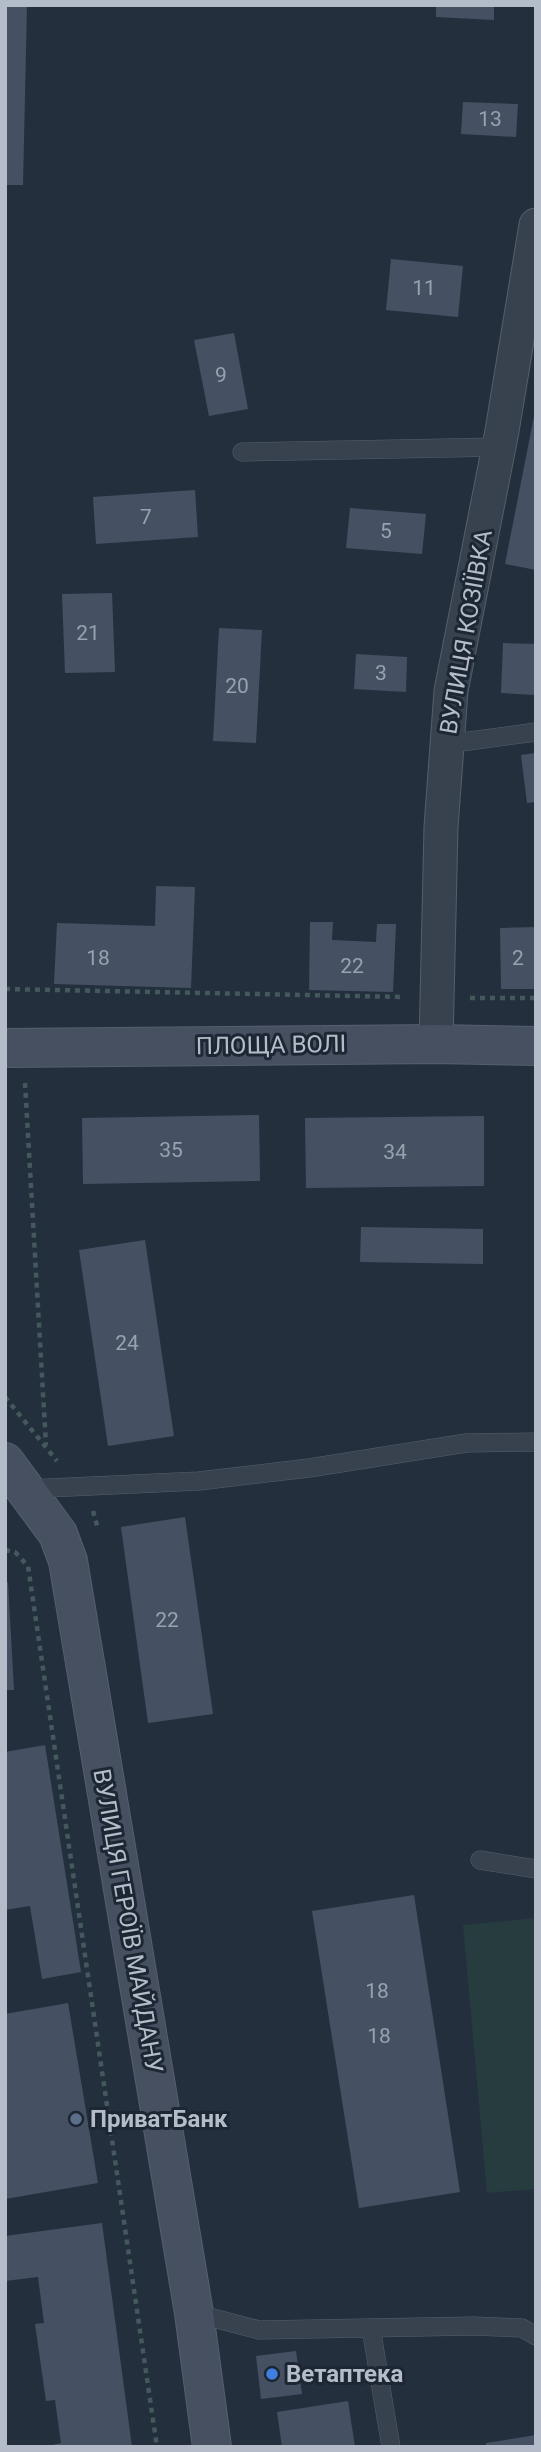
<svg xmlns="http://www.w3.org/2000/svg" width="541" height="2452" viewBox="0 0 541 2452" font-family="Roboto,sans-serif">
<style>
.green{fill:#263c3f}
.building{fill:#455162}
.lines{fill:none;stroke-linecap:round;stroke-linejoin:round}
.service-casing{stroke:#565f6c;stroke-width:19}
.minor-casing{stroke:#565f6c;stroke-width:35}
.secondary-casing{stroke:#565f6c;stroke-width:40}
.path{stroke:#44595c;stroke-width:4.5;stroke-dasharray:5 5;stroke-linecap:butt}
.service{stroke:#38414e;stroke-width:18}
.minor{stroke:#38414e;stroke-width:33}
.secondary{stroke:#465061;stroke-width:38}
.service-dot{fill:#5c6f8a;stroke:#1d2633;stroke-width:2.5}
.shop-dot{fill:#3f7fe0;stroke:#1d2633;stroke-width:2.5}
.labels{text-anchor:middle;stroke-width:6;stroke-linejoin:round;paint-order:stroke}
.number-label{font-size:21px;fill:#98a1af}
.street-label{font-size:24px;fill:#b4bcc9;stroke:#1d2633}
.poi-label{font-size:24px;font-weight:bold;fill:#b4bcc9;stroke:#1d2633;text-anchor:start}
</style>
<rect width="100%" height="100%" fill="#242f3e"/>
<path class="green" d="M536,1918V2189L487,2193L463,1925Z"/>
<path class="building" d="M5,5H27L23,185H5Z
M436,5H494V20L436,17Z
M463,102L518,104L516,137L461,134Z
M391,259L463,266L458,317L386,310Z
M234,333L248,409L209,416L194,340Z
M534,416L536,417V570L505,564Z
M195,490L198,537L96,544L93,497Z
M350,508L426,514L422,554L346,548Z
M112,593L115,672L65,673L62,594Z
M219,628L262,630L256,743L213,741Z
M503,643L536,644V695L501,693Z
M356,654L407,657L406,692L354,689Z
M536,753V802L527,803L521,755Z
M156,886L195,887L191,988L54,984L57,923L155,926Z
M310,922H333L332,940L376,942L377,924H396L393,992L309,990Z
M536,927V989H501L500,928Z
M259,1115L260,1181L83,1184L82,1118Z
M484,1116V1186L306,1188L305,1118Z
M361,1227L483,1229V1264L360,1262Z
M145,1240L174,1436L108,1446L79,1250Z
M185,1517L213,1714L148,1723L121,1527Z
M8,1582L14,1690H5V1583Z
M45,1745L81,1972L42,1979L30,1906L5,1910V1752Z
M414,1895L460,2192L359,2208L312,1911Z
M68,2003L98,2183L5,2199V2014Z
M102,2223L132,2447H44L61,2443L55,2400L46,2401L35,2324L44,2323L38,2277L5,2281V2236Z
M296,2351L302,2394L261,2399L256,2356Z
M348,2401L355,2447H282L277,2412Z
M536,2435V2447H486V2443Z"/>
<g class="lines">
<g class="service-casing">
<path id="service" d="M242,452L499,447
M447,744L536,732
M27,1489L199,1481L309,1468L466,1443L536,1442
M480,1860L536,1869
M194,2313L259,2330L474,2326L522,2328L536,2336
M371,2328L391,2447"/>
</g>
<g class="minor-casing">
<path id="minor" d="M436,1044L441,827L451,691L502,431L536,225"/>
</g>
<g class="secondary-casing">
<path id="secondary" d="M5,1048L436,1044L536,1046
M5,1462L58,1534L68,1561L194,2313L212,2447"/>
</g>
<path class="path" d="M5,989L405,997
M470,998H536
M25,1083L46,1445
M5,1397L57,1461
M93,1511L98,1529
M5,1550L15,1552L28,1566L157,2447"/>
<use href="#service" class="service"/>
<use href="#minor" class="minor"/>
<use href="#secondary" class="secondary"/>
</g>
<circle class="service-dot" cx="76" cy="2119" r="7"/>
<circle class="shop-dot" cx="272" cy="2374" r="7"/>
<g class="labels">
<g class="number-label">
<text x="490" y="126">13</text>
<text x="424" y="295">11</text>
<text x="221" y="382">9</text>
<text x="146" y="524">7</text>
<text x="386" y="538">5</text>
<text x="88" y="640">21</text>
<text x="381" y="680">3</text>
<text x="237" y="693">20</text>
<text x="98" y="965">18</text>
<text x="518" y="965">2</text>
<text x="352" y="973">22</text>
<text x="171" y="1157">35</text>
<text x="395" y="1159">34</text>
<text x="127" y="1350">24</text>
<text x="167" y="1627">22</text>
<text x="377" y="1998">18</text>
<text x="379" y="2043">18</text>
</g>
<g class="street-label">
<text transform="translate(466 632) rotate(-80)" y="8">ВУЛИЦЯ КОЗІЇВКА</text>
<text transform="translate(271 1045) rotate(-1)" y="8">ПЛОЩА ВОЛІ</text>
<text transform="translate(128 1921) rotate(80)" y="8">ВУЛИЦЯ ГЕРОЇВ МАЙДАНУ</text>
</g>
<g class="poi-label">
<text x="90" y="2127">ПриватБанк</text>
<text x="286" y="2382">Ветаптека</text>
</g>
</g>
<rect width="541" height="2452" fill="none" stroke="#b4bcc9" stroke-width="14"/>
</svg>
